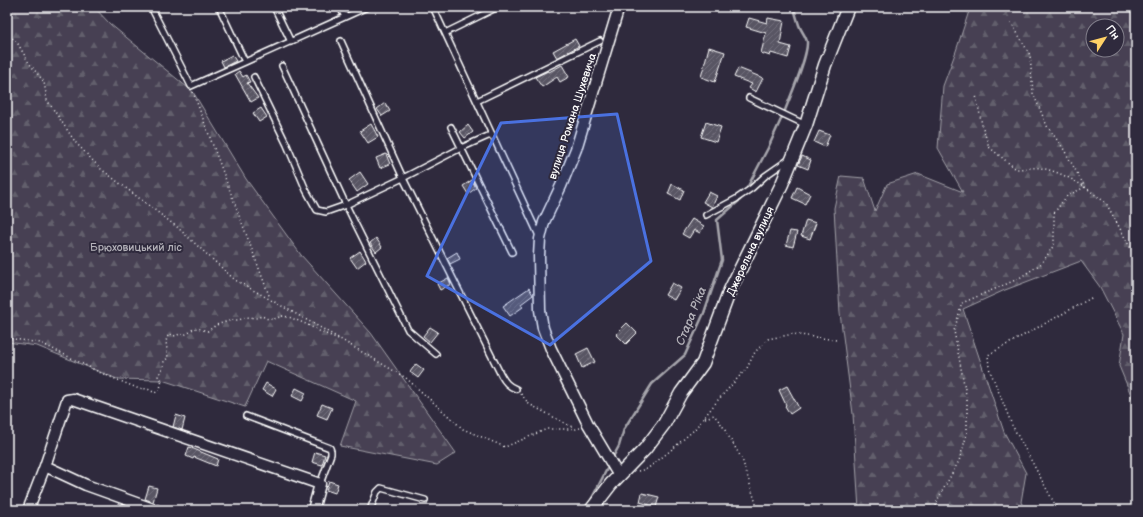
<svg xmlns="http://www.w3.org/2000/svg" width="1143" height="517" viewBox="0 0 1143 517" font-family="'Balsamiq Sans',sans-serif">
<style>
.forest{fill:url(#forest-firs);stroke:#a2a0a8;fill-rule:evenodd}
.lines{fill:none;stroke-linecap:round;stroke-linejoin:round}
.stream{stroke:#a7a6ad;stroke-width:2.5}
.building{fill:url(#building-hatch);stroke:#fff}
.service-casing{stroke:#fff;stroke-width:8}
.minor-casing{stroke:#fff;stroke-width:13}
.tertiary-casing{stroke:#fff;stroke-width:15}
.path{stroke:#fff;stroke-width:1.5;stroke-dasharray:1 3;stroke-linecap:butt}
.service{stroke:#2f2a3d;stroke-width:5}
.minor{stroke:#2f2a3d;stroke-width:10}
.tertiary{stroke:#2f2a3d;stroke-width:12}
.marked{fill:#4a71e0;fill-opacity:0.2;stroke:#4a71e0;stroke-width:3;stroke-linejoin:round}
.labels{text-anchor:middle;stroke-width:4;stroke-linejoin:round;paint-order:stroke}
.street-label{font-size:11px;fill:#fff;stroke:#2f2a3d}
.park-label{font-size:11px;fill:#b5b3ba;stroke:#2f2a3d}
.water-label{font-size:12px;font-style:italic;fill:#b6b4bb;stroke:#2f2a3d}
</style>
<defs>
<pattern id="forest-firs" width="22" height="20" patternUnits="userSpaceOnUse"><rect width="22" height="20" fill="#464152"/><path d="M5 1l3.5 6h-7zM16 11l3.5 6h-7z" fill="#625e6c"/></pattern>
<pattern id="building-hatch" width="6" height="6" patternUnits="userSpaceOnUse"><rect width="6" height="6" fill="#595564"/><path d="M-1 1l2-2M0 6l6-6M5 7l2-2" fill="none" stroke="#726e7b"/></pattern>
</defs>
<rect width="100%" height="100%" fill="#2f2a3d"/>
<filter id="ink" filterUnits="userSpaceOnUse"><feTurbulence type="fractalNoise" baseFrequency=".025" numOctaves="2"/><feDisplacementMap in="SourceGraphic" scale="8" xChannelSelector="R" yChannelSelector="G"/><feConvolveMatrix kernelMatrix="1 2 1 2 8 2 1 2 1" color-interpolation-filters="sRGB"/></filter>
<g filter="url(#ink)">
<path class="forest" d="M7,7H94L110,24L193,92L246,179L301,255L371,333L456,453L437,465L340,446L356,401L266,361L245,407L162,380L117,379L37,346L7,342Z
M974,7H1136V407L1119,366L1124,334L1100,287L1081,261L1005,290L963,309L1004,432L1026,473L1021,502L1025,510H859L853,414L840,313L834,208L841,176L864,178L875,211L887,184L918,174L963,192L938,148L943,86L956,51L970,8ZM1093,26H1117V50H1093Z"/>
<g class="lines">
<path class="stream" d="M784,113C790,97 808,57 807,42C806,36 801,31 799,25C797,19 795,13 794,7
M746,190L768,148L783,115
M613,457L619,446L624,429L652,384L685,355L704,313L722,260L717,220L740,200L742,197
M589,504L609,465"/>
</g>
<path class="building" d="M749,18L767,23L768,18L784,21L780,44L791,47L788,58L771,53L770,56L761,53L766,33L746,27Z
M575,39L579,46L557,58L553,51Z
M709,47L725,52L715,82L701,77Z
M232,55L236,61L224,67L221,61Z
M562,65L569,77L560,82L557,77L542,87L535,77L548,71L549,72Z
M738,68L763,78L756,92L749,88L752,84L734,77Z
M239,71L243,77L246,75L250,82L247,83L258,98L251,102L235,74Z
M385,103L390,111L382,116L377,109Z
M261,108L267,117L259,122L253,113Z
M706,122L721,127L716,142L701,137Z
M371,124L378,137L368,143L360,131Z
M468,125L473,132L465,138L460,132Z
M819,131L830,135L825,147L814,142Z
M386,154L390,164L380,168L376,158Z
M802,156L811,160L808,169L798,165Z
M360,172L368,184L357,192L349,180Z
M472,180L476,188L468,194L463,186Z
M672,184L684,190L680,200L668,194Z
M797,187L810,194L805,204L792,198Z
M709,192L717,196L712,207L703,202Z
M692,219L704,226L700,233L694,230L689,238L682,234Z
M806,220L816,223L810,239L801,236Z
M790,231L797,232L793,247L786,245Z
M376,238L382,247L376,252L370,243Z
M360,251L366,261L357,268L350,258Z
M457,252L460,259L450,264L447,258Z
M448,278L451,284L440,290L437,284Z
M672,283L681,288L674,300L665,295Z
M529,288L533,295L521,304L523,307L510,316L503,306Z
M627,323L637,333L626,344L616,334Z
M430,327L438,332L430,342L423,336Z
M588,348L595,362L582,368L576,354Z
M416,364L424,370L418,378L410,372Z
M266,383L276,389L272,396L262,390Z
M787,386L799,408L790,414L785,406L786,405L779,390Z
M296,388L306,393L302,401L292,396Z
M322,404L332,408L327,419L317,415Z
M176,415L185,418L182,430L173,427Z
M189,447L218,459L216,466L194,457L193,459L186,456Z
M315,452L325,455L322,465L312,462Z
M329,481L338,484L335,493L326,490Z
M149,486L157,488L153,502L145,499Z
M642,493L659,497L656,507L640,502Z"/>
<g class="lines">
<g class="service-casing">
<path id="service" d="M151,7L191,86L245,62
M219,7L245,62L367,7
M274,7L291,42
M340,7L345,17
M433,7L539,236
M445,33L498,7
M341,41L403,178L501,375C505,382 508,386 516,389
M282,66L346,205L408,330L436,354
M254,77L287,145L306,190L317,210L326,212L346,205L403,178L461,148L488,136H493
M749,98L806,125
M477,101L600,41
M451,127L512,252
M706,215L736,199L752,188L765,176L788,160
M246,416L330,448L331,451V454L320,484
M370,510L377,492L381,488L425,500"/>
</g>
<g class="minor-casing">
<path id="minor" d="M45,466L86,485L156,510
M619,476L588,424L551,349L543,328L540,310L539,256L540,239L544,222L561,186L576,149L619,7
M28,510L45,466L67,400L73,399L320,484L313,510"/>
</g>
<g class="tertiary-casing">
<path id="tertiary" d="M591,510L611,484L645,449L664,424L681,393L703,363L730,290L782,184L806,125L825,65L848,7"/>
</g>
<path class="path" d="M1011,22L1030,55L1033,93L1047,126L1063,148L1085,187L1106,203L1136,258
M7,32L18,44L29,63L44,82L47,100L76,143L101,169L177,227L235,280L323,329L406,378L463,429L505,447L547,429H576L580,428
M193,92L270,298
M7,338L41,343L101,373L137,388L148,389L155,393L160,389L162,380L158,376L163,368L164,361L168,358L166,342L167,337L172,334L175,336L180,334L184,335L190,332L193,329L197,328L208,331L216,325L232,320H239L246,317L257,318L262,316L268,319H274L283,316L289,317L306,324L321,332L341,340
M521,394L529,404L574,428
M705,418L714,415L722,425L742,459L758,510
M638,471L647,469L670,451L694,430L718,400L747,368L755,352L768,339L793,334L836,340
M935,510L938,499L959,461L967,434V400L954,331L962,303L1018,279L1042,263L1054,245V213L1067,196L1085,187C1072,179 1057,171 1041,168C1034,167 1024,169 1016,169L989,147L982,125L976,95
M1058,510L1012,425L989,368L988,355L1093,297"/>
<use href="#service" class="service"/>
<use href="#minor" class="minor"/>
<use href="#tertiary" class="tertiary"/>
</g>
</g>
<path class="marked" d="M617,114L651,261L550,345L427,276L501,123Z"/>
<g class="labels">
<g class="street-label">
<text transform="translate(572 116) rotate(-72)" y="4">вулиця Романа Шухевича</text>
<text transform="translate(750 251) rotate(-65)" y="4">Джерельна вулиця</text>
</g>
<g class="park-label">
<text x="136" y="251">Брюховицький ліс</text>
</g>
<g class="water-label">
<text transform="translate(691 316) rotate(-68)" y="4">Стара Ріка</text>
</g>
</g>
<rect width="1143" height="517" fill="none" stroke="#2f2a3d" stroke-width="24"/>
<rect x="12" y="12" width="1119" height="493" fill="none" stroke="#fff" stroke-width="1.5" filter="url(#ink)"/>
<g transform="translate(1105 38) rotate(54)"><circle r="19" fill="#2f2a3d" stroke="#827f8b"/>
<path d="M0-3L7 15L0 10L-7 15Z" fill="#ffd166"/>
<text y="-6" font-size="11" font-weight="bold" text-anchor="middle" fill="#ffffff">Пн</text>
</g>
</svg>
